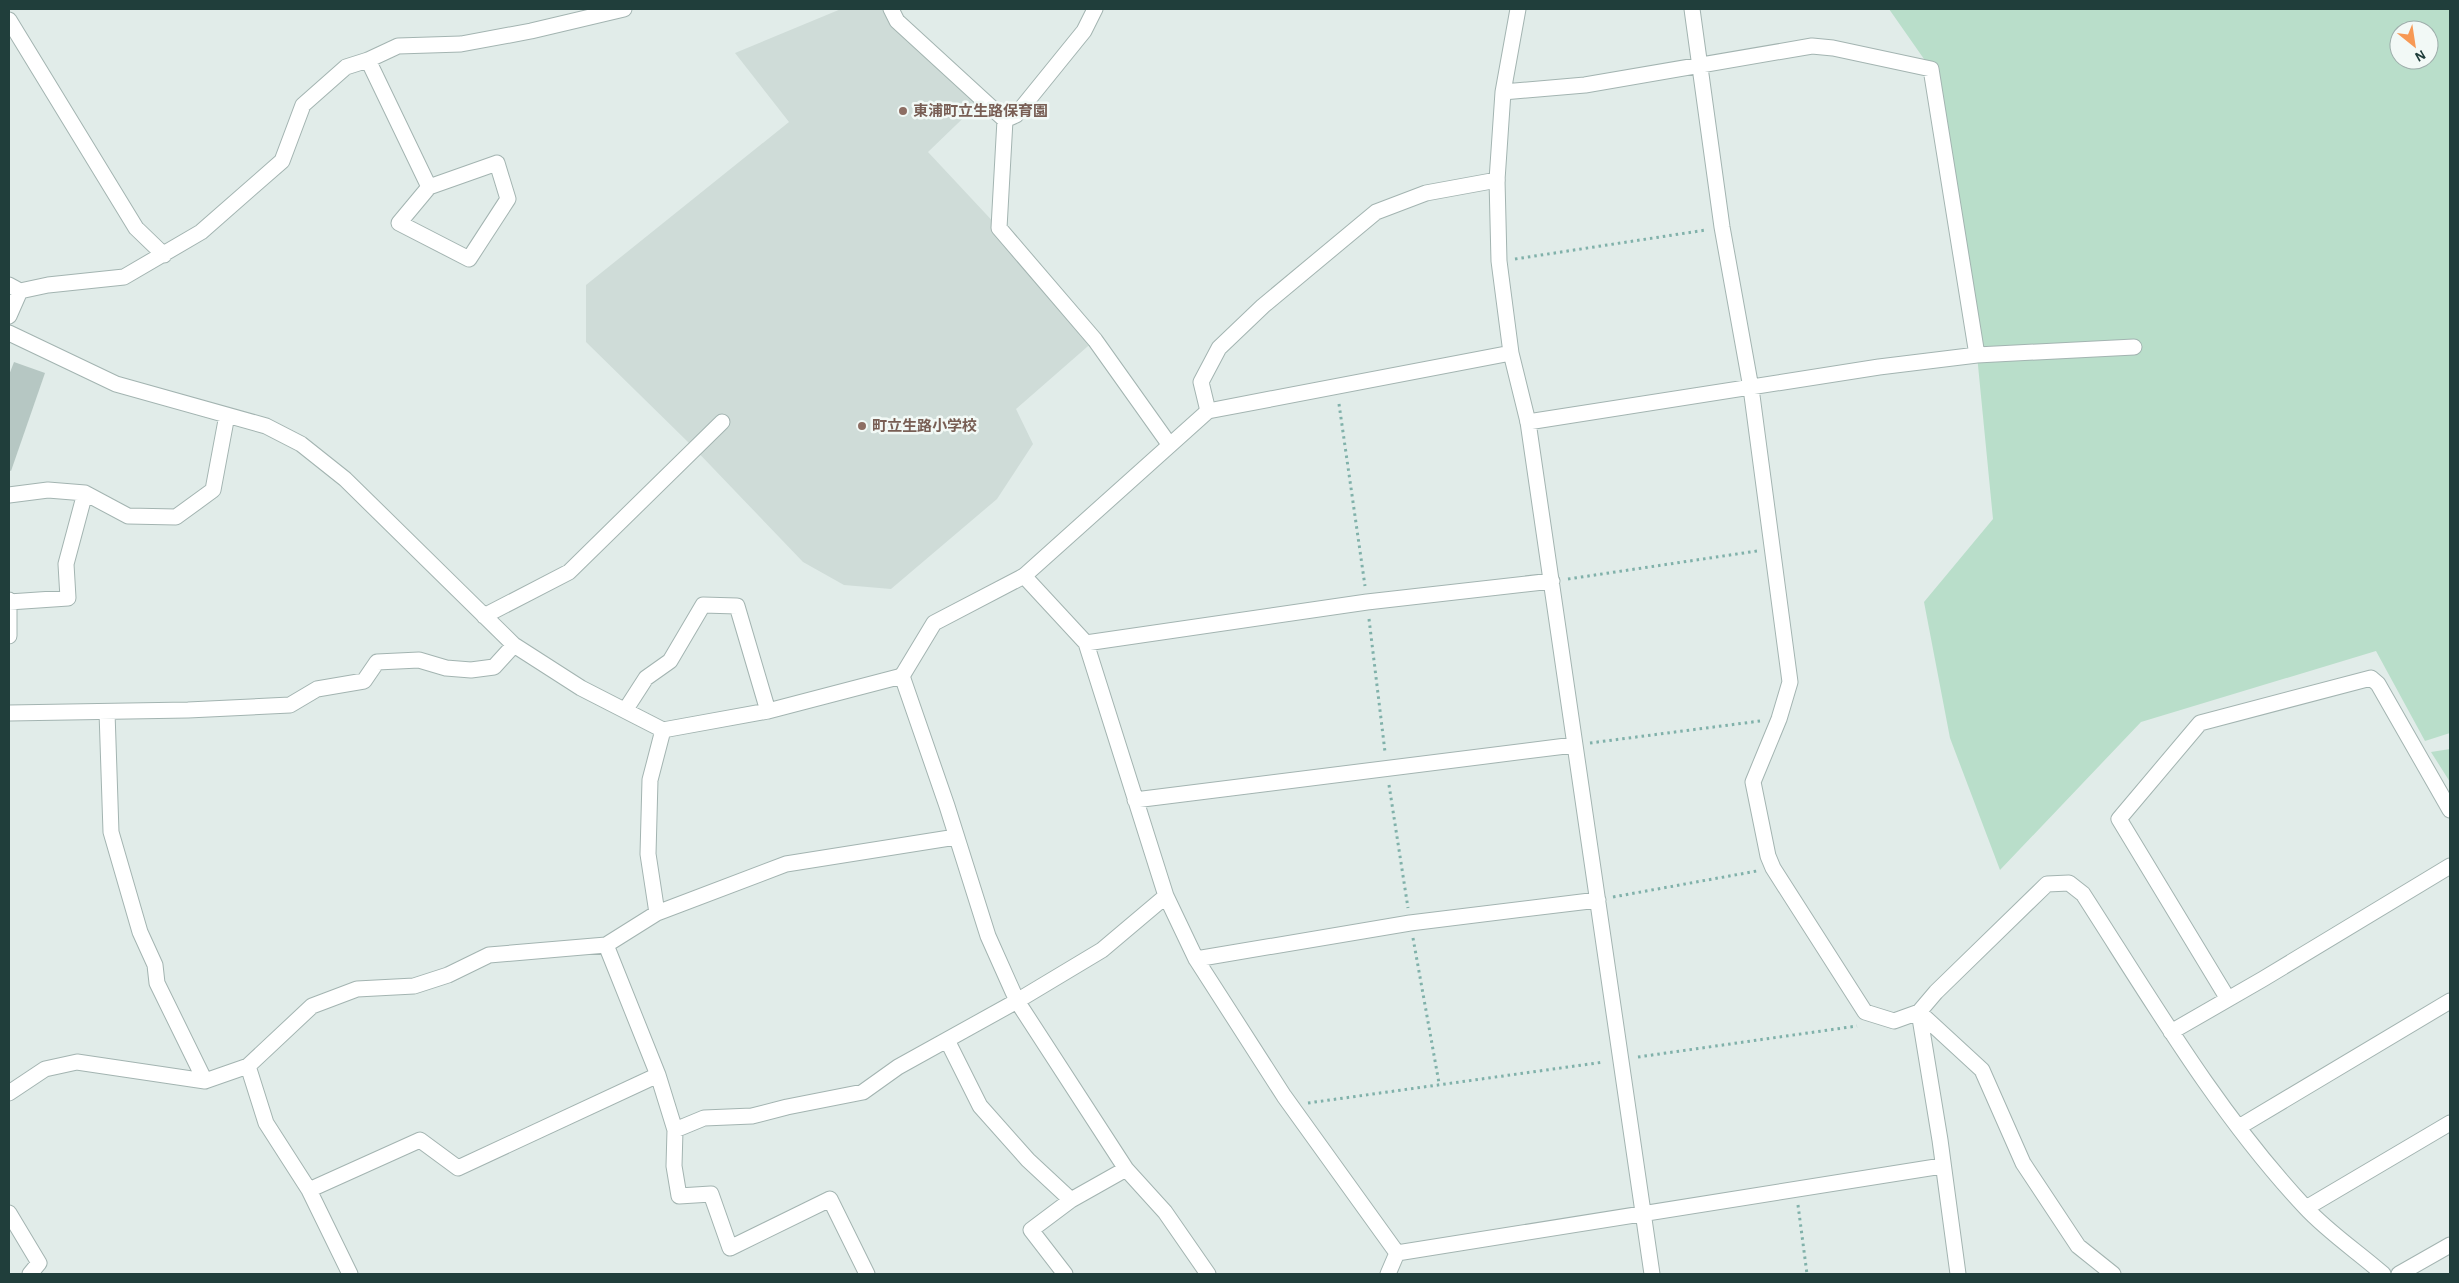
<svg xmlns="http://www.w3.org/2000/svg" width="2459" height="1283" viewBox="0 0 2459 1283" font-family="'Alegreya Sans','Noto Sans JP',sans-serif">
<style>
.built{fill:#cfdcd8}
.green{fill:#b9deca;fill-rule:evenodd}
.building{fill:#b6c7c3}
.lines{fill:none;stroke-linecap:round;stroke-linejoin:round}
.minor-casing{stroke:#a3b4b1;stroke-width:17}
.tertiary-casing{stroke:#a3b4b1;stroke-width:17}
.path{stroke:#80b1aa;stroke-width:3;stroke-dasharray:2.5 4;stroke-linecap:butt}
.minor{stroke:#fff;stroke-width:15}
.tertiary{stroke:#fff;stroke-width:15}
.education-dot{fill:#8d6e63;stroke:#f2f9f6;stroke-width:2}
.labels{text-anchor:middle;stroke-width:5;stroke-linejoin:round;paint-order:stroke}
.education-label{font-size:15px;font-weight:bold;fill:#785e54;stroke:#f2f9f6;text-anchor:start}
</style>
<rect width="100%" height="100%" fill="#e1ece9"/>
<path class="built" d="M841,9H885L983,99L928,152L999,228L1095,340L1016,409L1033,444L997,499L891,589L844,585L803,562L689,443L586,342V285L789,122L735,53Z"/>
<path class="green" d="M1889,9H2450V733L2425,741L2376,651L2141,722L2000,870L1950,738L1924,602L1993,519L1977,355L1931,69ZM2399,30H2429V60H2399Z
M2450,749V782L2431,752Z"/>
<path class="building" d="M14,362L45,373L11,471L9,470V375Z"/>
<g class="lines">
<g class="minor-casing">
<path id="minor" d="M891,9L897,21L1005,120L999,228L1095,340L1169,444
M1692,9L1722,227L1751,388L1790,682L1779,719L1753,782L1768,856L1773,868L1865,1012L1894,1021L1919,1012L1936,992L2047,884L2069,883L2083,894C2152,1001 2218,1114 2305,1207C2328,1232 2358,1252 2383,1274
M9,20L136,228L164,255
M368,60L429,187L399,223L469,259L508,199L497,163L429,187
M1503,92L1585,85L1812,46L1833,48L1931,69L1977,355L1879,367L1528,422L1652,1274
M1005,120L1016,115L1084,31L1095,9
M9,285L20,291L48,285L124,277L201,232L282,161L303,105L346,67L368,60L398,46L461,44L531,31L624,9
M9,316L20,291
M9,333L116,384L266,426L301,444L345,479L514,645L581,688L663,730L768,711L902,676L947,806L988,936L1017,1001L1126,1169L1165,1212L1208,1274
M1977,355L2134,347
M1208,411L1201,382L1219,348L1263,306L1376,212L1426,193L1497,180L1503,92L1518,9
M9,495L48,490L85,493L128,516L176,517L213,490L227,415
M1024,576L1086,643L1166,896L1196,959L1284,1096L1397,1253
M9,600V602L68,598L66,564L85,493
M484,616L569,572L722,422
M9,636V602
M1086,643L1367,602L1552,581
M626,709L646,678L670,661L703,605L737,606L768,711
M107,712L111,832L140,932L155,965L157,983L205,1081
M9,713L188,710L290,705L317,689L364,681L377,662L419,660L446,668L471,670L494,667L514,645
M1135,800L1574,745
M657,913L648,854L650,780L663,730
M606,945L658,1075L675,1130L674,1166L679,1196L711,1194L730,1248L830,1199L867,1274
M1196,959L1410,923L1598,900
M2228,999L2119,819L2200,723L2371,678L2378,684L2450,810
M1919,1012L1982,1070L2023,1163L2078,1246L2113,1274
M1919,1012L1940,1140L1958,1274
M2171,1032L2263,979L2450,866
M947,1040L980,1106L1028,1160L1071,1200L1126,1169
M248,1066L266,1123L309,1190L350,1274
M9,1093L45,1069L77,1062L205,1081L248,1066L312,1006L357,989L414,986L448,975L489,955L606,945L657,913L786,864L956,837
M2239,1127L2450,1001
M675,1130L704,1118L752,1116L787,1107L863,1092L898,1067L1017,1001L1102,950L1166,896
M309,1190L420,1140L458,1168L658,1075
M2306,1208L2450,1123
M9,1213L39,1263L30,1274
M1397,1253L1942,1166
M1065,1274L1031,1230L1071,1200
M1388,1274L1397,1253
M2399,1274L2450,1245"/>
</g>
<g class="tertiary-casing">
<path id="tertiary" d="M1497,180L1499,261L1511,353L1528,422
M902,676L934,623L1024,576L1208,411L1511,353"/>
</g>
<path class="path" d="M1515,259L1706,230
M1339,404L1365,586
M1568,579L1757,551
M1369,619L1385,752
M1590,743L1760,721
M1389,785L1408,908
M1613,897L1757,871
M1413,938L1439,1083
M1638,1057L1857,1026
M1308,1103L1604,1062
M1798,1205L1807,1274"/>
<use href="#minor" class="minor"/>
<use href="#tertiary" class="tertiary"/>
</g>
<g class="education-dot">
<circle cx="903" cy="111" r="5"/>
<circle cx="862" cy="426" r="5"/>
</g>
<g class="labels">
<g class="education-label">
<text x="913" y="116">東浦町立生路保育園</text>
<text x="872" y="431">町立生路小学校</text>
</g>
</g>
<rect width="2459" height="1283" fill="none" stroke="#203e3b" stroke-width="20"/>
<g transform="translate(2414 45) rotate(150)"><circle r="24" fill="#f2f9f6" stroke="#9eaeab"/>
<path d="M0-4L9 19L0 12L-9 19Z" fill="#f79954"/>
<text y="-8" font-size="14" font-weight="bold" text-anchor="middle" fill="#203e3b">N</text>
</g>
</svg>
